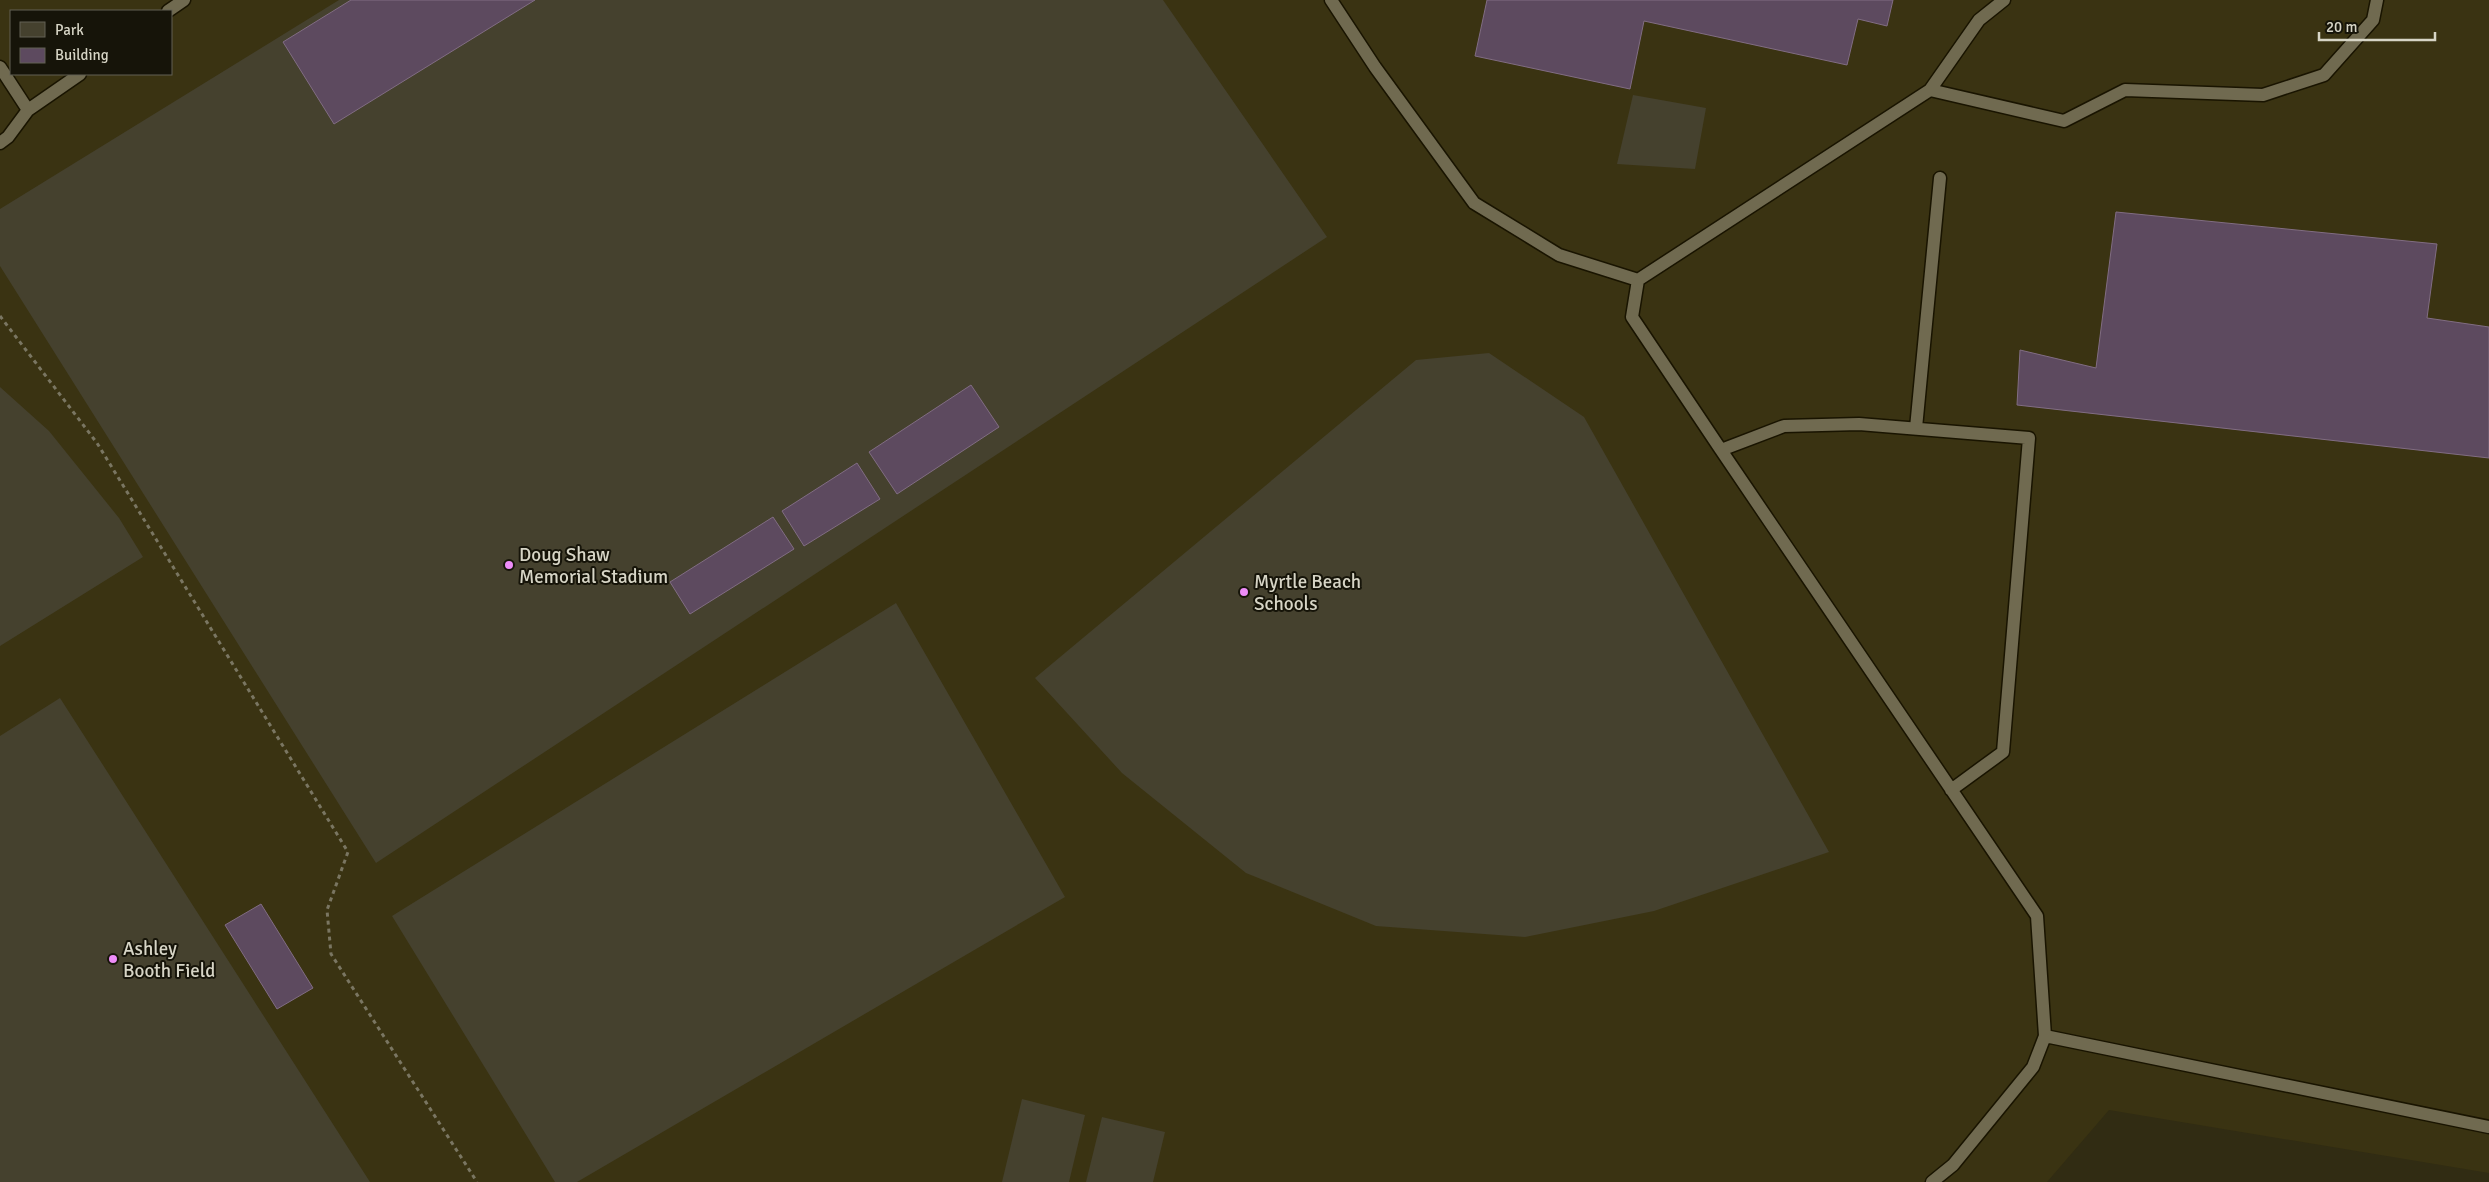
<svg xmlns="http://www.w3.org/2000/svg" width="2489" height="1182" viewBox="0 0 2489 1182" font-family="Signika,sans-serif">
<style>
.built{fill:#3a3312;fill-rule:evenodd}
.green{fill:#45412e}
.building{fill:#5d4a5f;stroke:#816d83}
.lines{fill:none;stroke-linecap:round;stroke-linejoin:round}
.service-casing{stroke:#191400;stroke-width:15}
.path{stroke:#7a7662;stroke-width:3;stroke-dasharray:4 4;stroke-linecap:butt}
.service{stroke:#706a50;stroke-width:12}
.poi-dot{fill:#ee8cf8;stroke:#161409;stroke-width:2}
.labels{text-anchor:middle;stroke-width:4;stroke-linejoin:round;paint-order:stroke}
.poi-label{font-size:19px;fill:#d7d5c6;stroke:#161409;text-anchor:start}
</style>
<rect width="100%" height="100%" fill="#312c13"/>
<path class="built" d="M0,0H2489V1173L2109,1110L2047,1182H0ZM11,11H171V74H11Z"/>
<path class="green" d="M339,0H1163L1327,237L376,863L0,266V209Z
M1633,95L1706,108L1695,169L1617,164Z
M1489,353L1584,417L1829,852L1654,911L1525,937L1376,926L1246,873L1122,773L1035,678L1416,360Z
M0,387L49,431L119,518L143,557L0,646Z
M896,603L1065,897L577,1182H555L392,916Z
M60,698L370,1182H0V736Z
M1022,1099L1085,1115L1069,1182H1002Z
M1102,1117L1165,1132L1153,1182H1086Z"/>
<path class="building" d="M351,0H535L334,124L283,42Z
M1487,0H1893L1887,26L1858,19L1847,65L1644,21L1630,89L1475,56Z
M2116,212L2437,244L2427,318L2489,327V458L2017,405L2020,350L2096,368Z
M971,385L999,427L897,494L869,452Z
M857,463L880,499L804,546L782,511Z
M773,517L794,549L690,614L670,582Z
M261,904L313,988L277,1009L225,925Z"/>
<g class="lines">
<g class="service-casing">
<path id="service" d="M1331,0L1375,67L1474,203L1559,255L1638,280
M168,11L184,0
M0,67L28,110L80,74
M1930,90L2064,121L2125,90L2263,95L2324,75L2373,20L2377,0
M0,143L8,137L28,110
M1916,428L1940,178
M1721,450L2037,916L2045,1036L2033,1067L1953,1165L1932,1182
M1951,790L2003,752L2029,438L1859,424L1784,426L1721,450L1632,317L1638,280L1930,90L1979,20L2004,0
M2045,1036L2489,1127"/>
</g>
<path class="path" d="M0,316L97,443L348,852L327,910L331,954L477,1182"/>
<use href="#service" class="service"/>
</g>
<g class="poi-dot">
<circle cx="509" cy="565" r="5"/>
<circle cx="1244" cy="592" r="5"/>
<circle cx="113" cy="959" r="5"/>
</g>
<g class="labels">
<g class="poi-label">
<text x="519" y="561">Doug Shaw<tspan x="519" dy="22">Memorial Stadium</tspan></text>
<text x="1254" y="588">Myrtle Beach<tspan x="1254" dy="22">Schools</tspan></text>
<text x="123" y="955">Ashley<tspan x="123" dy="22">Booth Field</tspan></text>
</g>
</g>
<rect x="10" y="10" width="162" height="65" fill="#161409" stroke="#636155"/>
<rect x="20" y="22" width="25" height="15" fill="#45412e" stroke="#636155"/>
<text x="55" y="35" font-size="15" fill="#d7d5c6">Park</text>
<rect x="20" y="48" width="25" height="15" fill="#5d4a5f" stroke="#636155"/>
<text x="55" y="60" font-size="15" fill="#d7d5c6">Building</text>
<path d="M2319 32v8h116v-8" fill="none" stroke="#d7d5c6" stroke-width="2.5"/>
<text x="2326" y="32" font-size="15" fill="#d7d5c6" stroke="#161409" stroke-width="4" paint-order="stroke">20 m</text>
</svg>
